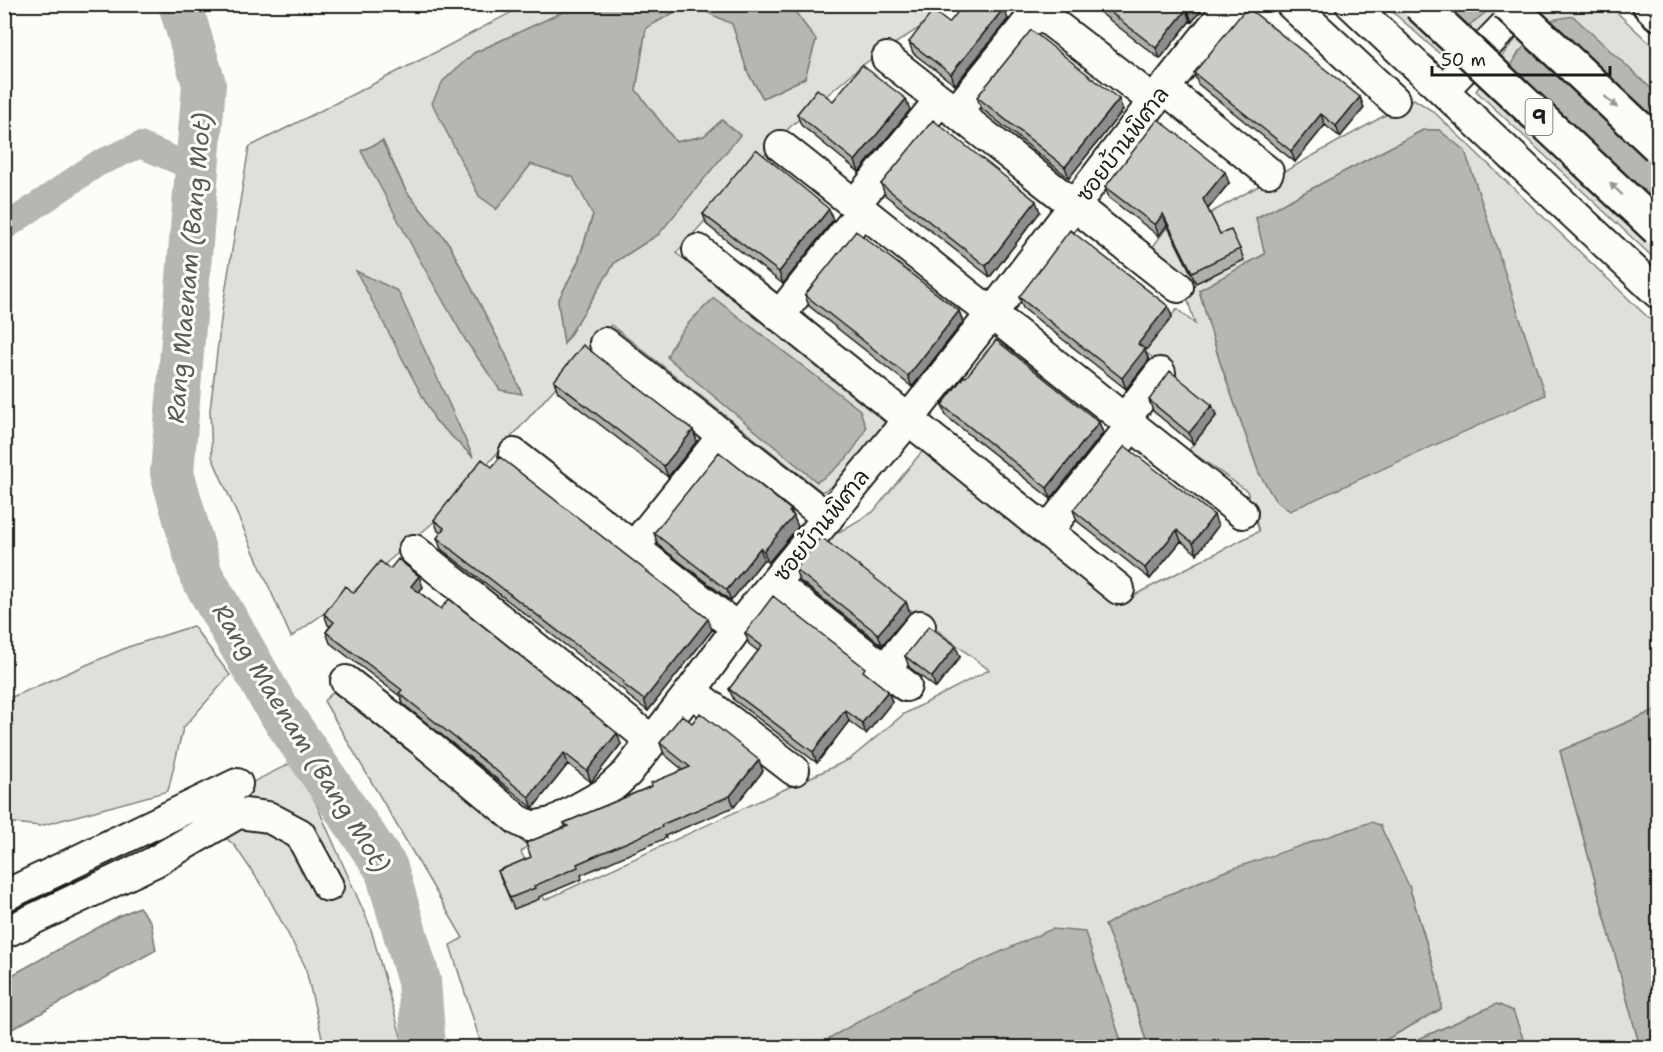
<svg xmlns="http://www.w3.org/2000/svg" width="1663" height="1052" viewBox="0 0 1663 1052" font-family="'Shantell Sans','Playpen Sans Thai',sans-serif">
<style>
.green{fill:#e0dfdb;stroke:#7e7e7c;stroke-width:1.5;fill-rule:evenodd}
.water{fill:#b7b6b2;stroke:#797876;stroke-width:1.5}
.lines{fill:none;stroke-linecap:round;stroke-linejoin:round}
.canal{stroke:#b7b6b2;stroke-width:26}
.river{stroke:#b7b6b2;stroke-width:44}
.minor-casing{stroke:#1c1c1c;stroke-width:34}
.major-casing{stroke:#1c1c1c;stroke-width:38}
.minor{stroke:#fdfcf7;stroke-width:30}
.major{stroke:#fdfcf7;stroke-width:33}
.highway-bridge-casing{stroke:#1c1c1c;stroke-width:38;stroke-linecap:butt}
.highway-bridge{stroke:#fdfcf7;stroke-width:33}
.wall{fill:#afafac;stroke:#1c1c1c;stroke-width:1.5}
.shaded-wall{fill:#8f8e8c;stroke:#1c1c1c;stroke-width:1.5}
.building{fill:#cccbc8;stroke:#1c1c1c;stroke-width:1.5}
.oneway{fill:#989794}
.labels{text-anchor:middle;stroke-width:6;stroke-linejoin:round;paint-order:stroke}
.shield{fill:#fdfcf7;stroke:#605f5e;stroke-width:1.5}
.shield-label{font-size:21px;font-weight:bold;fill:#1c1c1c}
.street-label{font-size:22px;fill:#1c1c1c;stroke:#fdfcf7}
.water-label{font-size:24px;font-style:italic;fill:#5a5a58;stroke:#fdfcf7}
</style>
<rect width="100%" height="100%" fill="#fdfcf7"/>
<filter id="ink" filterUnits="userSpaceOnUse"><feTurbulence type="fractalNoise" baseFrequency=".0167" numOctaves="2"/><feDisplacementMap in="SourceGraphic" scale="12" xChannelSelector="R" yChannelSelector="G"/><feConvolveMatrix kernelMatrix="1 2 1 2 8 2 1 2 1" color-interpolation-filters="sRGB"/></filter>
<g filter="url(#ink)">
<path class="green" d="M525,5H578L474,53L496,209L531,164L573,177L593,214L578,262L558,301L564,343L615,262L659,234L722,120L704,136L676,142L636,90L646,28L687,5H692L732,23L748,73L763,98L805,78L816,40L790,5H954L861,66L790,127L676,253L887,424L843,480L822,492L611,325L443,514L348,596L291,637L212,457L210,410L222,311L249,147L438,51ZM383,141L406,191L449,244L505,353L521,393L362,150ZM438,381L472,455V456L435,420Z
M1385,5H1513L1449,62Z
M1548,5H1609L1658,51V262L1476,91L1508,48Z
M1414,99L1434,112L1658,327V709L1560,751L1640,1047H1526L1513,1012L1497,1004L1401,1047H1373L1441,1009L1440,988L1409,886L1117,954L1130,987L1148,1047H1123L1085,933L830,1038L832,1047H482L450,945L463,938L324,701L333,692L348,702L528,846L521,852L545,900L850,759L904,714L989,670L822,542L873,512L924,449L1117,604L1259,531L1247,491L1189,450L1217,412L1143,350L1177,309L1195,324L1178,268L1151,249L1186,202L1205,216ZM1423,130H1439L1259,473L1219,359L1199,290L1265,254L1256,218Z
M193,626L230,675L183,728L168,791L40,826L5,822V700L128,647Z
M297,760L370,926L402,1040L401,1047H321L323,1042L305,966L264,889L235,846L195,811Z"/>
<path class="water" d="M578,5H687L646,28L636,90L676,142L704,136L722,120L740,135L659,234L615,262L564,344L558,301L578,262L593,215L573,177L531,164L497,209L479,196L432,103L443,81L474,53Z
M692,5H790L816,40L805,78L763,98L748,73L732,24Z
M1400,5H1493L1485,13L1444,45Z
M1573,16L1658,95V247L1495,94L1519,52L1551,20Z
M1423,130H1439L1465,151L1545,395L1290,511L1275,500L1259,473L1219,359L1199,290L1265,254L1256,218Z
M382,141L406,191L449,244L505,353L522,394L500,390L466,341L418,257L361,151Z
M356,271L398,291L473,457L435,420Z
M714,298L860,410L866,428C854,453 841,467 817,482L667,357C676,333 695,316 714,298Z
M1658,709V1047H1640L1560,751Z
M1371,822L1380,825L1409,886L1440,988L1441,1009L1373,1047H1148L1130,987L1105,925L1131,910L1223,872Z
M139,907L151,922L156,950L5,1033V979L117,917Z
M1052,929L1085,932L1123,1047H832L829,1038L917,989Z
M1497,1004L1513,1011L1526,1047H1401Z"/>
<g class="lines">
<path class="canal" d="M4,228L97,164L140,145L196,169"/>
<path class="river" d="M180,4L204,84L172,473L201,575L273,702L386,868L419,981L424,1048"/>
<g class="minor-casing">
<path id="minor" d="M1028,4L1154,101
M1291,4L1394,100
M1351,4L1658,293
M887,58L1178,287
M1164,88L1268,172
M1443,90L1526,4
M956,112L1037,11
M781,146L1242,513
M855,204L940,100
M698,250L1119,589
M779,316L863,210
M605,343L828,518
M1125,419L1160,373
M514,454L737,628
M1047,531L1132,425
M634,547L723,436
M414,550L652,741
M774,583L906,686
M885,669L920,626
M346,681L424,742L518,820L532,827L552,823L604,794L627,773L691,691L737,628L908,420L992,313L1154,101L1231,4
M691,691L794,770
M4,896L237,784
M4,933L154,862L238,813L268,817L300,834L328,886"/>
</g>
<g class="major-casing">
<path id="major" d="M1649,4L1658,13"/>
</g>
<use href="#minor" class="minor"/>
<use href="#major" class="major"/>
<g class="highway-bridge-casing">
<path id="highway-bridge" d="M1419,4L1658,229
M1507,4L1658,146"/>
</g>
<use href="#highway-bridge" class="highway-bridge"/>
</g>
<path class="wall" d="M1089,4H1206L1192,22L1190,21L1160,59Z
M1008,19L955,85L913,53L909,42L949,23Z
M1194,73L1360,97L1364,108L1340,137L1325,125L1295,162L1198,84Z
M977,97L1123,110L1069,178L981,108Z
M910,110L859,172L801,125L797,114Z
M1229,183L1208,209L1220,234L1240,249L1244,260L1196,283L1167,225L1159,236L1109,198L1105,187Z
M881,184L1040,212L990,277L885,195Z
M829,209L833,220L783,284L707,225L703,214Z
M805,295L959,311L963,322L912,387L809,306Z
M1019,297L1168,306L1172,317L1145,351L1149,360L1126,389L1023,308Z
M966,377L1099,422L1103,433L1051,499L946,416L942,405Z
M554,381L693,430L697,441L668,477L558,392Z
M1149,400L1212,405L1216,416L1193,444L1153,411Z
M1073,510L1218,526L1197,554L1181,541L1150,579L1077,521Z
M793,515L798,527L768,563L764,559L731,601L658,545L654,533Z
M434,520L712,630L648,711L627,695L626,692L441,549L437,538L441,533L438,531Z
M390,569L423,587L419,592L441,609L621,744L591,782L568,764L533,808L403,704L401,697L330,643L326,632L330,626L328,625L324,614Z
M795,569L906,602L910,613L882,645L799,580Z
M745,633L867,675L888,691L892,702L866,734L849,721L817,763L734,700L729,689L758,651L749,644Z
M905,656L960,657L936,688L909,667Z
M692,723L763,771L734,807L665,836L666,838L581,875L582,879L539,897V899L514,909L498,871L531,857L526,843L565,827L564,823L652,786L683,770L664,754L660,743Z"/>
<path class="shaded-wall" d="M1193,4H1206L1192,22L1188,11Z
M1004,8L1008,19L955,85L951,74Z
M1186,10L1190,21L1160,59L1156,48Z
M1360,97L1364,108L1340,137L1336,126Z
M906,99L910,110L859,172L855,161Z
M1119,99L1123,110L1069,178L1065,167Z
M1321,114L1325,125L1295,162L1291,151Z
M1225,172L1229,183L1207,210L1203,199Z
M1036,201L1040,212L990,277L986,266Z
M829,209L833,220L783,284L779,272Z
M1163,214L1167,225L1159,236L1155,225Z
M1168,306L1172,317L1145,351L1149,360L1126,389L1122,378L1138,344Z
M959,311L963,322L912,387L908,376Z
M1212,405L1216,416L1193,444L1189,433Z
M1099,422L1103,433L1051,499L1047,488Z
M693,430L697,441L668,477L664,466Z
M791,510L798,527L768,563L764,551Z
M1214,515L1218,526L1197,554L1193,543Z
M1177,530L1181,541L1150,579L1145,568Z
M760,548L764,559L731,601L727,590Z
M419,576L423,587L415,597L411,586Z
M906,602L910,613L882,645L878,634Z
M708,619L712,630L648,711L644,700Z
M956,646L960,657L936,688L932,677Z
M888,691L892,702L866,734L862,723Z
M845,710L849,721L817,763L813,752Z
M617,733L621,744L591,782L587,771Z
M564,753L568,764L533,808L529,797Z
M759,760L763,771L734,807L730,796Z"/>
<path class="building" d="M964,4H1000L1004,8L951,74L909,42L933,11L949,23Z
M1100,4H1193L1188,11L1186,10L1156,48Z
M1247,7L1360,97L1336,126L1321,114L1291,151L1194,73Z
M1031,30L1119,99L1065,167L977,97Z
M862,65L906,99L855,161L797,114L817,89L833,101Z
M1158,119L1225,172L1203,199L1220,234L1231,230L1240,249L1192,272L1163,214L1155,225L1105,187Z
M933,120L1036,201L986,266L881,184Z
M756,149L829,209L779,272L703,214Z
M1070,230L1168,306L1138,344L1145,349L1122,378L1019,297Z
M856,231L959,311L908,376L805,295Z
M996,340L1099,422L1047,488L942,405L964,376L966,377Z
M583,345L693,430L664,466L554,381Z
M1170,371L1212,405L1189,433L1149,400Z
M1125,446L1214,515L1193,543L1177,530L1145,568L1073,510Z
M719,452L791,510L789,512L794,516L764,551L760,548L727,590L654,533Z
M500,457L708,619L644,700L623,684L624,682L437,538L444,528L434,520L482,459L492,467Z
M821,537L906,602L878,634L795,569Z
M398,559L419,576L411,586L441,609L449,599L617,733L587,771L564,753L529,797L399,693L402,690L326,632L334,622L324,614L345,586L354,593L380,561L390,569Z
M773,596L865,668L863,671L888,691L862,723L845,710L813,752L729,689L762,646L745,633Z
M929,626L956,646L932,677L905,656Z
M700,713L759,760L730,796L661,825L662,827L577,864L578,867L534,886L535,888L510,898L498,871L531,857L526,843L568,826L564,823L652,786L651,783L690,767L660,743L682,715L692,723Z"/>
<defs><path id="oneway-solid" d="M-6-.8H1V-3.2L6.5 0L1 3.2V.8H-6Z" transform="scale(1.5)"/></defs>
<g class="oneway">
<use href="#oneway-solid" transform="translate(1611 102) rotate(43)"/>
<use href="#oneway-solid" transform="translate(1616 189) rotate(-137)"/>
</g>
</g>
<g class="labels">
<rect class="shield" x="1525.5" y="99" width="27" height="36" rx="4.5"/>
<g class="shield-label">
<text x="1539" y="124">9</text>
</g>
<g class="street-label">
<text transform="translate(1122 144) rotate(-53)" y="8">ซอยบ้านพิศาล</text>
<text transform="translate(821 525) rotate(-51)" y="8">ซอยบ้านพิศาล</text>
</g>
<g class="water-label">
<text transform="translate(189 268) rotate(-85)" y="8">Rang Maenam (Bang Mot)</text>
<text transform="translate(301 738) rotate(58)" y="8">Rang Maenam (Bang Mot)</text>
</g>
</g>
<rect width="1663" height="1052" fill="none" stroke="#fdfcf7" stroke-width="24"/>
<rect x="12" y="12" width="1639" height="1028" fill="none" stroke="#1c1c1c" stroke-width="2" filter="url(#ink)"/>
<path d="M1432 66v9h178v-9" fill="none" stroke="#1c1c1c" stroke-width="3"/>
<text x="1441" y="66" font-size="18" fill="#1c1c1c" stroke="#fdfcf7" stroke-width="4.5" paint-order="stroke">50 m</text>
</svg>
